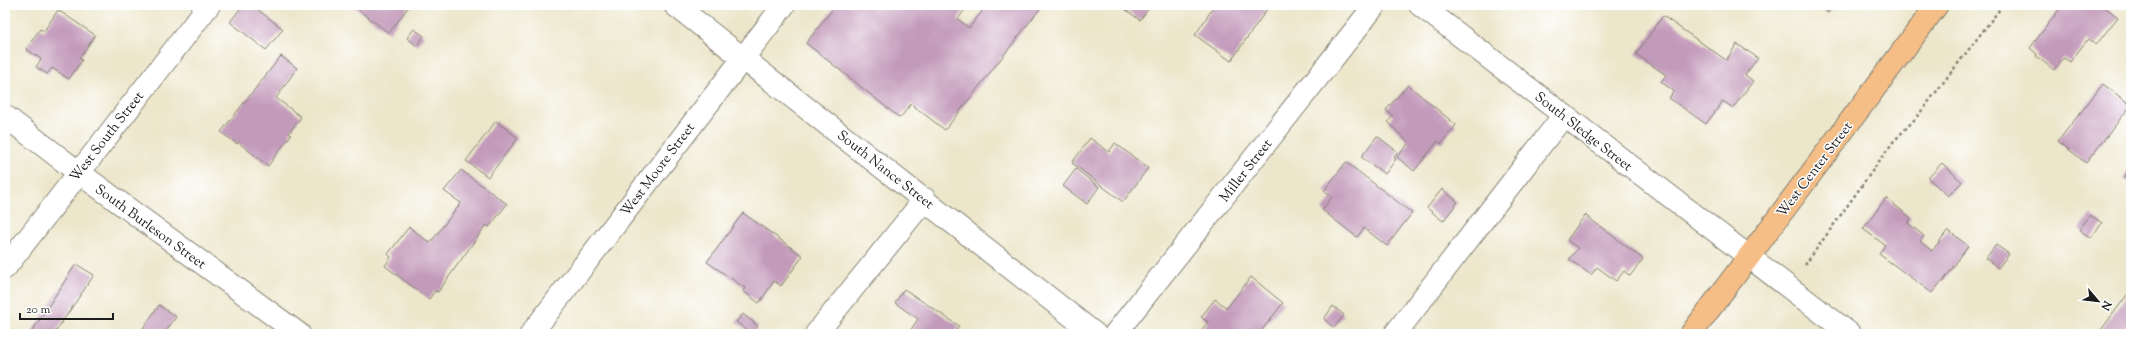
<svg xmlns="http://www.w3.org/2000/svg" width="2136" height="339" viewBox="0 0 2136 339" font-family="'Sorts Mill Goudy',serif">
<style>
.building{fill:#c29aba}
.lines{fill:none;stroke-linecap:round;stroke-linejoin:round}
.minor-casing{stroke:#848173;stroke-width:24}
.major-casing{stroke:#848173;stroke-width:24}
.path{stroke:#848173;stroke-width:2.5;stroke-dasharray:3 3;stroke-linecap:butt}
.minor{stroke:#fff;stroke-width:22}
.major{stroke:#f6be87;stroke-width:22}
.labels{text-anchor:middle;stroke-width:3;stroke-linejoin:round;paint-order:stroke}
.street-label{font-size:14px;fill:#1c1c1c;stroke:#fff}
</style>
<rect width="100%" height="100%" fill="#fff"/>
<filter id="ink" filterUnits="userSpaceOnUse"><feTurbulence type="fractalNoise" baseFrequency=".025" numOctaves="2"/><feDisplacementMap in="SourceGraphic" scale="8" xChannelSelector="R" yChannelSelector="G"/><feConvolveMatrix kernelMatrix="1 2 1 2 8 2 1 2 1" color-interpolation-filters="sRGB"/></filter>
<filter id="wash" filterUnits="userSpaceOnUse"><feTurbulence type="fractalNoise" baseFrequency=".012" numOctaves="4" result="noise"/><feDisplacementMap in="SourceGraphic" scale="16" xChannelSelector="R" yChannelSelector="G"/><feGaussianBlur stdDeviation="0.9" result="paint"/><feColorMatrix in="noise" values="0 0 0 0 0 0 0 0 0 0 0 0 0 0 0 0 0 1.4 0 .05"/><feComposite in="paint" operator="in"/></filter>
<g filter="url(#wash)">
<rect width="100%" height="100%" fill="#ece6ca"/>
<g id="blocks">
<path class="building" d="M243,5H252L283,29L266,50L230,22Z
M352,5H410L389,33Z
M836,5H968L958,19L969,28L987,5H1043L945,130L911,104L900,118L806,43Z
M1119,5H1151L1140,20Z
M1209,5H1270L1231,61L1195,35L1213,8Z
M1817,5H1834L1828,13Z
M2058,5H2102L2118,17L2096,45L2088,39L2070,62L2064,58L2054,70L2036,56L2037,54L2030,48L2061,7Z
M58,10L95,35L79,59L82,60L69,79L52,68L47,74L36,67L41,59L26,49L40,29L44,31Z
M1663,16L1726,60L1737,44L1758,58L1745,75L1753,81L1733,108L1723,101L1706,124L1669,98L1674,91L1661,82L1666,75L1636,54Z
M414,29L424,36L417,46L407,38Z
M281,56L297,68L276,98L301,117L289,133L291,135L268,166L238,142L237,144L221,132Z
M2103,84L2131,105L2086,163L2058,141Z
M1408,85L1456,125L1441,144L1438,141L1414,171L1397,157L1409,143L1388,122L1393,116L1386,110Z
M496,121L518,138L488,177L466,161Z
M1377,136L1398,152L1394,158L1396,159L1385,174L1361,157Z
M1090,138L1109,152L1115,143L1148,168L1123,202L1072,163Z
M1346,162L1412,213L1387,246L1364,228L1357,237L1322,210L1332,197L1324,191Z
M1942,163L1962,182L1948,196L1928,178Z
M2131,165V183L2123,178Z
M1076,169L1099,187L1087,204L1063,186Z
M461,170L507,204L489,227L486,225L438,292L435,291L429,299L385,266L391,257L388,254L409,227L430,243L461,203L444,191Z
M1442,189L1458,202L1443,221L1427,208Z
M1886,198L1911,218L1908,223L1924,236L1920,241L1932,251L1948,230L1968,246L1942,283L1941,282L1932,293L1879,254L1885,245L1863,229Z
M743,213L803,256L781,286L774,281L759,303L743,291L745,288L707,262Z
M1585,215L1643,259L1630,276L1624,271L1616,281L1597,267L1591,275L1569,259L1578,248L1567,240Z
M2090,215L2102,223L2091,238L2079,230Z
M1996,245L2009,254L1998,268L1986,258Z
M76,264L94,275L54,334H30Z
M1251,277L1283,303L1259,334H1203L1200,332L1208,322L1201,317L1215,299L1227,308Z
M904,289L959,326L953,334H908L918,319L895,303Z
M2127,295L2131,298V334H2098Z
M159,305L176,317L164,334H139Z
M1333,306L1344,315L1334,328L1324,319Z
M743,314L758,326L752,334L736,322Z"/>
</g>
</g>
<g filter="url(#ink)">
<use href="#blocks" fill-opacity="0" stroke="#848173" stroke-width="1"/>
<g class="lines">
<g class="minor-casing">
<path id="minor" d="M675,5L1095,334
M1420,5L1850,334
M5,116L78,172L299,334
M5,268L209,5
M531,334L784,5
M816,334L925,199
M1115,334L1375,5
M1395,334L1564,115"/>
</g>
<g class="major-casing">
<path id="major" d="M1691,334L1937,5"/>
</g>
<path class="path" d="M1805,265L1893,142L1916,118L2003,5"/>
<use href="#minor" class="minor"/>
<use href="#major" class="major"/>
</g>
</g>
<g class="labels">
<g class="street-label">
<text transform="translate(1584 131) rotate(38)" y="5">South Sledge Street</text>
<text transform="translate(106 136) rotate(-52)" y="5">West South Street</text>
<text transform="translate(657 169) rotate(-53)" y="5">West Moore Street</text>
<text transform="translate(886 169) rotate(38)" y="5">South Nance Street</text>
<text transform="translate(1814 169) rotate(-53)" y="5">West Center Street</text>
<text transform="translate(1245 170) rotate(-52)" y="5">Miller Street</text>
<text transform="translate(151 226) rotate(36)" y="5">South Burleson Street</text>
</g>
</g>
<rect width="2136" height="339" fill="none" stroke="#fff" stroke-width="20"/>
<g transform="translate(2098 301) rotate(118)" stroke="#ffffff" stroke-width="3" paint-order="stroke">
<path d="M0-3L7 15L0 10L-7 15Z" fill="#1c1c1c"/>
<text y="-6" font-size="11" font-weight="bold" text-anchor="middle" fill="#1c1c1c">N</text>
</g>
<path d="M20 313v6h93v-6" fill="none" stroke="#1c1c1c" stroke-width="2"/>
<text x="26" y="313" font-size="12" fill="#1c1c1c" stroke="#ffffff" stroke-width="3" paint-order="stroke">20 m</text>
</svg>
